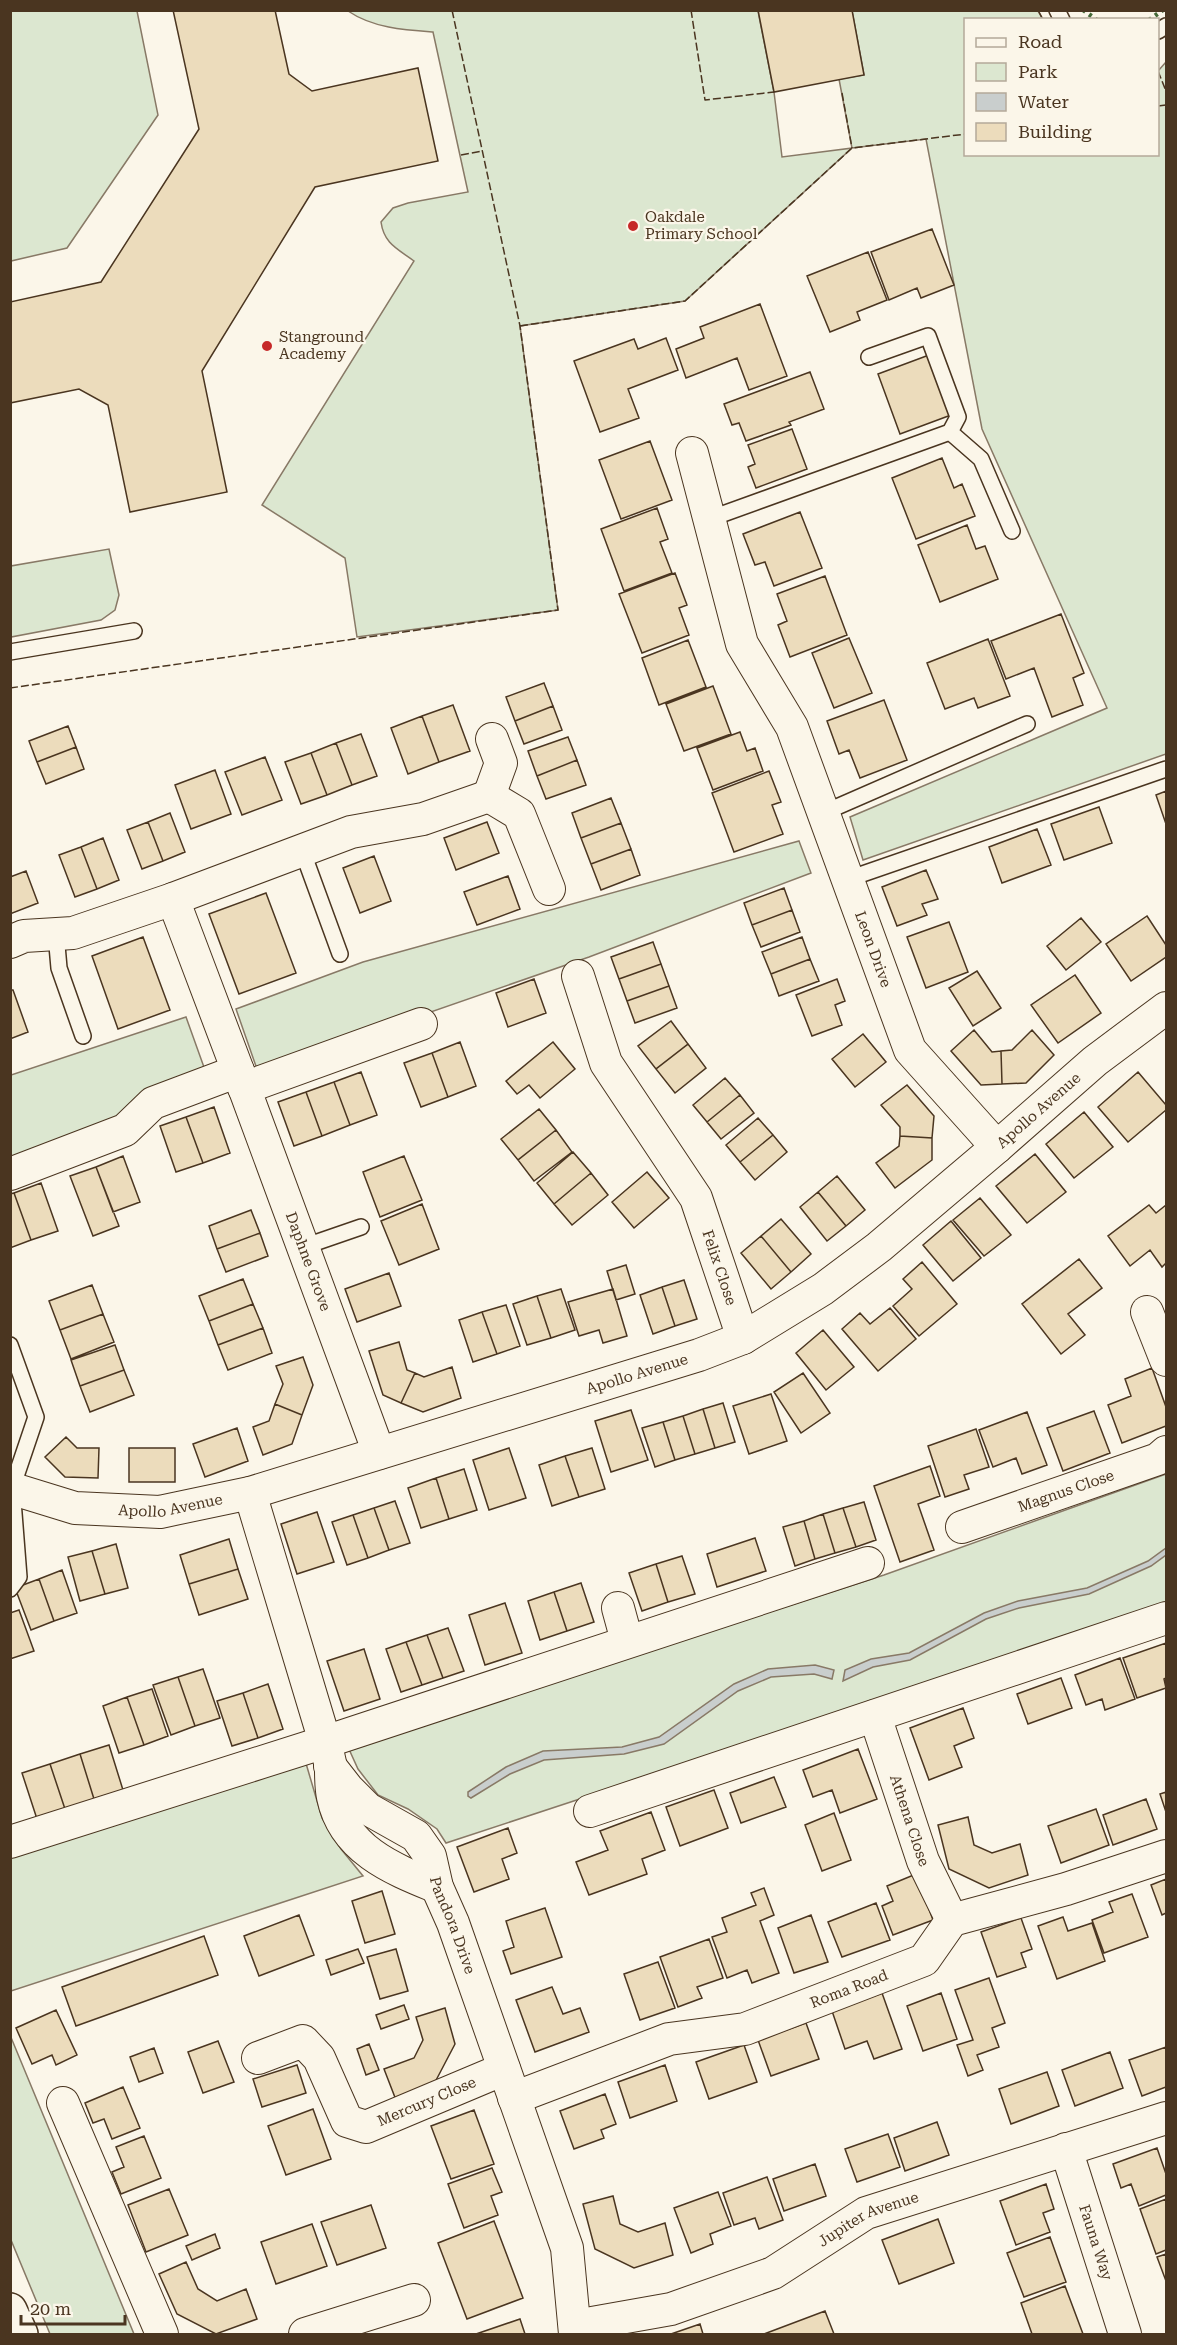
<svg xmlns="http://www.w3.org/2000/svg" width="1177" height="2345" viewBox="0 0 1177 2345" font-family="'Roboto Serif',serif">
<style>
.green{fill:#dce7d0;stroke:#887966;stroke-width:1.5}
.water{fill:#c9cecd;stroke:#887966;stroke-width:1.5}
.building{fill:#ecdcbc;stroke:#4a3520;stroke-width:1.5}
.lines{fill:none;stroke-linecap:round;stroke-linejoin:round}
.lane-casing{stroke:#4a3520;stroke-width:18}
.street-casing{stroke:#4a3520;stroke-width:34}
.secondary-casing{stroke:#4a3520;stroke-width:36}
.lane{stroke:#fbf6e9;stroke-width:15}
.street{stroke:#fbf6e9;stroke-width:32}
.secondary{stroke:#fbf6e9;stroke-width:33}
.hedge{stroke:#436837;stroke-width:4.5;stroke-dasharray:3 4.5;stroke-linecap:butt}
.fence{stroke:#4a3520;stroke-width:1.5;stroke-dasharray:8 3;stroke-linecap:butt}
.poi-dot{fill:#c62828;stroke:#fbf6e9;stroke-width:2}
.labels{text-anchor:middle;stroke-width:4.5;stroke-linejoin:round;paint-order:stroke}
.poi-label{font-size:15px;fill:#4a3520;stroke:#fbf6e9;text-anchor:start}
.street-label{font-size:15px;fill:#4a3520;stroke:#fbf6e9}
</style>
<rect width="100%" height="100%" fill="#fbf6e9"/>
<path class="green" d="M10,11H137L158,115L67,248L11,261Z
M348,11H758L774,92L782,157L852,148L839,79L864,75L852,11H1038L1043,19L966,20V154H1158V71L1166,62V754L863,860L850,817L1107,708L982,429L926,139L852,148L685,301L520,326L558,610L357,637L345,558L262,505L414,261C398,249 384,244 381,222L393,208L408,203L468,192L433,32C404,30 373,28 348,11Z
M109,549L119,595L115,610L101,620L11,637V566Z
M799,841L811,873L589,957L258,1072L236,1009L363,962Z
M186,1017L205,1070L144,1092L112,1120L11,1157V1075Z
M1166,1474V1606L446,1843L437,1829L408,1809L378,1795L358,1769L348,1747L884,1575Z
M305,1760L322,1818L341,1849L363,1876L11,1991L10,1852Z
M10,2035L134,2334H50L11,2240Z"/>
<path class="water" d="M1166,1548V1555L1151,1566L1089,1594L1019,1608L986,1619L910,1660L873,1667L843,1681L845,1670L871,1659L909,1653L984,1613L1018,1601L1087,1588L1148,1561Z
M815,1665L834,1670L832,1679L814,1674L771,1677L738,1691L664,1744L624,1754L544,1760L510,1774L471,1798L468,1796V1792L506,1767L543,1751L622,1747L659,1737L734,1684L768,1669Z"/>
<path class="building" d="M173,10H275L289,74L312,91L418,68L438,161L315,187L202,371L227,492L130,512L108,405L79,389L10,403V302L101,282L199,129Z
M758,10H852L864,75L774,92Z
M932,229L954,285L921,298L917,288L889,300L871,252Z
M868,252L887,300L857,312L860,320L830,332L807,276Z
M760,304L787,376L749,390L737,358L686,378L676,349L704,338L700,327Z
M666,338L678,370L628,389L639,418L600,432L574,361L634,339L638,349Z
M929,355L951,415L900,434L878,374Z
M810,372L824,409L789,422L791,425L746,441L739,423L732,425L724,404Z
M792,429L807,469L756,488L748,467L755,464L748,445Z
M650,441L672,500L621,519L599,460Z
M942,458L954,488L962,484L975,516L916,539L892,478Z
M657,508L668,539L660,542L672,573L624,591L601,529Z
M800,512L822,568L774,586L765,562L755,565L743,534Z
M967,525L976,549L985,546L998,579L940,602L918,545Z
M675,573L687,605L679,608L689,635L642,653L619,594Z
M825,576L847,635L790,657L778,625L787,621L777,594Z
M1061,614L1084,673L1073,678L1083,705L1052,717L1034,668L1006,679L991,641Z
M849,638L872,693L834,708L812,653Z
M988,639L1010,696L978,708L974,698L945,709L927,663Z
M688,640L706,687L659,705L642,658Z
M544,683L553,706L515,721L506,697Z
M713,686L731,734L684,751L666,704Z
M884,700L907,760L860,778L849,750L839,754L827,721Z
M453,705L470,751L439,762L422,716Z
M553,706L562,730L524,744L515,721Z
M422,716L439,762L408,774L391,728Z
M68,726L76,747L37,762L29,741Z
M740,732L747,751L755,748L763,771L713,790L697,748Z
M361,734L377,776L352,785L336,743Z
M568,737L577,760L537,776L528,751Z
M336,743L352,785L327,795L311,753Z
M76,747L84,769L46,784L37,762Z
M311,753L327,795L301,804L285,762Z
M265,757L282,800L242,815L225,772Z
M577,760L586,785L546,799L537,776Z
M215,770L231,814L191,829L175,785Z
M769,771L781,802L772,805L783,834L734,852L712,793Z
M1166,791V824L1156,795Z
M611,798L621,823L581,838L572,813Z
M1099,807L1112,843L1064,860L1051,824Z
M170,813L185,852L163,861L148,822Z
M148,822L163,861L142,869L127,830Z
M487,822L499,853L456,870L444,838Z
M621,823L631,849L591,864L581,838Z
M1037,829L1051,865L1002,883L989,847Z
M103,838L119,880L97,889L81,847Z
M81,847L97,889L75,897L59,855Z
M631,849L640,875L601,890L591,864Z
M374,856L391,901L360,913L343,868Z
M926,870L938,899L922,904L927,915L897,926L882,887Z
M26,871L38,903L10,914V877Z
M508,876L520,909L477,925L464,892Z
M784,888L792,910L752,925L744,903Z
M266,893L296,973L239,994L209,914Z
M792,910L800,932L761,947L752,925Z
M1147,916L1166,945V957L1131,981L1106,944Z
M1081,918L1101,942L1066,970L1047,946Z
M949,922L968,972L926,988L907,937Z
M143,937L170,1010L118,1029L92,956Z
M802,937L810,959L771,974L762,952Z
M653,942L661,964L619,979L611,957Z
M810,959L819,981L779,996L771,974Z
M661,964L669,986L627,1001L619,979Z
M977,971L1001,1008L973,1026L949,988Z
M1075,975L1101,1013L1058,1043L1031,1005Z
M534,979L546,1013L508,1027L496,993Z
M837,979L845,1001L835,1005L842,1025L812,1036L796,995Z
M669,986L677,1008L635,1023L627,1001Z
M10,990H13L28,1032L10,1039Z
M671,1021L688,1044L656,1069L638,1046Z
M974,1030L992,1052L1001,1051L1002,1084L981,1085L951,1051Z
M1032,1030L1054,1055L1026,1083L1002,1084L1001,1051L1012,1050Z
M863,1034L886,1062L855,1087L832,1059Z
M460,1042L476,1086L448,1097L432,1053Z
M553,1042L575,1069L540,1098L529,1085L517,1094L506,1081Z
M688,1044L706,1068L675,1093L656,1069Z
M432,1053L448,1097L421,1107L404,1063Z
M361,1072L377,1115L350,1125L334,1082Z
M1138,1072L1166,1105V1110L1128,1142L1098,1107Z
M725,1078L740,1095L707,1122L693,1105Z
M334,1082L350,1125L322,1136L306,1092Z
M907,1085L934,1116L932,1138L900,1136V1127L881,1105Z
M306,1092L322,1136L294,1146L278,1102Z
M740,1095L754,1113L721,1139L707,1122Z
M214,1107L230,1153L203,1163L186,1117Z
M539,1109L556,1130L518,1160L501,1139Z
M1084,1112L1113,1147L1074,1178L1046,1144Z
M186,1117L203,1163L176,1172L160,1126Z
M758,1118L773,1135L740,1162L726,1145Z
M556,1130L572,1152L534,1181L518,1160Z
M773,1135L787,1152L755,1180L740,1162Z
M900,1136L932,1138V1160L895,1188L876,1163L899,1146Z
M573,1152L591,1173L554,1204L537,1183Z
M1035,1154L1066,1192L1027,1223L996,1186Z
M123,1156L140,1202L113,1212L96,1167Z
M404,1156L422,1200L380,1217L363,1172Z
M96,1167L119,1226L93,1236L70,1176Z
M647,1172L669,1198L634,1228L612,1202Z
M591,1173L608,1195L572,1225L554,1204Z
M837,1176L865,1210L846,1226L818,1192Z
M41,1183L58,1231L31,1240L14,1193Z
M818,1192L846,1226L827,1241L800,1207Z
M14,1193L31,1240L10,1248V1194Z
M980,1198L1011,1235L984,1256L953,1220Z
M422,1204L439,1249L399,1265L381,1221Z
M1149,1205L1156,1213L1166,1205V1263L1162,1267L1150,1250L1130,1266L1108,1236Z
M251,1210L260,1233L217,1249L209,1226Z
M781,1219L811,1254L791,1272L761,1236Z
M951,1221L981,1258L953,1281L923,1245Z
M260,1233L268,1256L226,1272L217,1249Z
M761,1236L791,1272L771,1289L741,1253Z
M1079,1259L1102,1288L1068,1314L1085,1335L1061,1354L1022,1304Z
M922,1262L957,1304L919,1336L893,1306L912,1289L903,1279Z
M626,1265L635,1294L616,1300L607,1271Z
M389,1273L401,1306L357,1322L345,1289Z
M243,1279L253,1304L209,1321L199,1296Z
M684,1280L697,1319L675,1326L662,1287Z
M92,1285L103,1314L60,1330L49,1301Z
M662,1287L675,1326L653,1334L640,1295Z
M561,1289L575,1330L551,1338L537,1296Z
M613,1289L627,1336L603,1343L599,1330L579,1336L568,1302Z
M537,1296L551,1338L527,1345L513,1304Z
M253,1304L263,1328L218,1345L209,1321Z
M506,1305L520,1346L497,1354L482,1312Z
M890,1308L916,1339L878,1371L842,1329L860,1313L870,1324Z
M482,1312L497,1354L473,1362L459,1320Z
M103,1314L114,1342L71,1359L60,1330Z
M263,1328L272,1353L228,1370L218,1345Z
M823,1330L854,1367L826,1390L796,1353Z
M399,1342L407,1370L415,1373L401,1403L383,1395L369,1351Z
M115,1345L124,1370L80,1386L71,1360Z
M303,1357L313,1385L302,1415L275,1404L283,1384L276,1366Z
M452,1367L461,1398L423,1412L401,1403L415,1373L424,1377Z
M1152,1368L1166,1407V1426L1122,1443L1108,1405L1131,1396L1125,1379Z
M124,1370L134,1395L90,1412L80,1386Z
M803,1373L830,1413L801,1433L774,1392Z
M771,1394L787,1441L749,1454L733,1406Z
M723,1403L735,1442L715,1448L703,1409Z
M275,1404L302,1415L292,1444L263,1455L253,1427L269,1421Z
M703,1409L715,1448L695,1454L683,1416Z
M631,1410L648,1460L611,1472L595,1421Z
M1094,1411L1110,1453L1063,1471L1047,1428Z
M1027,1412L1047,1465L1022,1474L1016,1458L993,1467L979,1430Z
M683,1416L695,1454L675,1460L663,1422Z
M663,1422L675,1460L655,1467L642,1428Z
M237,1428L248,1461L205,1477L193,1444Z
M976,1429L989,1467L964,1475L969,1489L945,1497L928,1446Z
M66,1437L77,1448H99L98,1478L65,1477L45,1457Z
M129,1448H175V1482H129Z
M509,1448L526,1498L489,1510L473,1460Z
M592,1448L605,1489L579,1497L565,1456Z
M565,1456L579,1497L552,1506L539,1465Z
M930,1466L940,1496L918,1504L934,1550L900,1562L874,1486Z
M464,1469L477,1510L449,1519L436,1478Z
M436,1478L449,1519L421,1528L408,1488Z
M395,1501L410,1543L389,1550L374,1508Z
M864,1502L876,1540L856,1547L843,1508Z
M374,1508L389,1550L368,1558L353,1515Z
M843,1508L856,1547L835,1553L823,1514Z
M317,1512L334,1562L297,1574L281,1524Z
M823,1514L835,1553L815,1559L804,1521Z
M353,1515L368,1558L347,1565L332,1522Z
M804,1521L815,1559L795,1566L783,1527Z
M755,1538L766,1571L717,1587L707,1554Z
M229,1539L238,1569L189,1584L180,1555Z
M116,1544L128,1588L105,1594L92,1551Z
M92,1551L105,1594L80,1601L68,1557Z
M682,1556L695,1594L668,1602L656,1564Z
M656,1564L668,1602L642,1611L629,1573Z
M238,1569L248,1599L199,1615L189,1584Z
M62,1570L77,1613L54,1621L39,1579Z
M39,1579L54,1621L31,1630L15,1588Z
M581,1583L594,1622L567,1631L554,1592Z
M554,1592L567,1631L540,1640L528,1601Z
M505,1603L522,1653L485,1665L469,1615Z
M19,1610L34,1651L10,1659V1613Z
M448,1628L464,1671L443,1678L427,1635Z
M427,1635L443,1678L422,1685L406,1642Z
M406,1642L422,1685L401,1692L386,1649Z
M1166,1643V1678L1164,1679L1166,1688L1137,1698L1123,1658Z
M364,1649L380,1699L344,1711L327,1661Z
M1120,1658L1135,1699L1105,1710L1102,1699L1086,1705L1075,1675Z
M203,1669L220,1718L195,1726L178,1677Z
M178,1677L195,1726L171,1735L153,1685Z
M1061,1678L1072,1708L1028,1724L1017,1694Z
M268,1684L283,1729L258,1738L243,1693Z
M152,1689L168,1736L144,1745L127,1697Z
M243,1693L258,1738L232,1746L217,1701Z
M127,1697L144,1745L119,1753L103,1706Z
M963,1708L974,1738L954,1746L962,1767L929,1780L910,1728Z
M109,1745L123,1790L94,1799L80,1754Z
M858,1749L877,1799L840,1813L832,1790L813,1797L803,1770Z
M80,1754L94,1799L65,1809L50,1764Z
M50,1764L65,1809L37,1819L22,1773Z
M774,1777L786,1807L741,1823L730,1793Z
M714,1790L728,1828L680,1846L666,1807Z
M1166,1792V1812L1160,1794Z
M1146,1799L1157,1829L1113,1845L1103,1815Z
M1096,1809L1109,1845L1061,1863L1048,1826Z
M651,1812L665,1850L642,1859L647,1874L589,1895L576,1862L608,1850L600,1831Z
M834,1813L851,1860L822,1871L805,1825Z
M968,1817L974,1845L992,1853L1020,1844L1028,1875L989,1888L949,1869L938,1825Z
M508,1828L517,1853L502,1859L509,1879L474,1892L457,1847Z
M916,1874L933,1920L893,1935L882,1906L893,1901L887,1886Z
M1166,1879V1913L1162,1915L1151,1885Z
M764,1888L774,1915L760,1921L779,1973L752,1983L747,1970L727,1978L712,1937L727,1932L722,1918L756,1905L751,1893Z
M382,1891L395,1934L365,1943L352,1901Z
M1132,1894L1148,1937L1104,1953L1092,1920L1113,1912L1109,1902Z
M876,1903L890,1940L842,1957L828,1922Z
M545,1908L562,1957L511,1974L503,1951L514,1947L506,1921Z
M299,1915L314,1955L259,1976L244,1936Z
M811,1915L828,1962L794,1973L778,1928Z
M1063,1917L1068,1931L1092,1923L1105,1961L1057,1979L1038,1926Z
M1021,1918L1032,1949L1021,1953L1026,1967L997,1977L981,1932Z
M204,1936L218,1975L76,2026L62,1987Z
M709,1939L723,1978L697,1987L702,1998L678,2007L660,1957Z
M358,1949L364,1963L331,1975L326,1960Z
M396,1949L408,1991L380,1999L367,1957Z
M658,1962L675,2008L640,2020L624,1974Z
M989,1978L1005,2023L992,2028L999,2047L977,2055L983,2070L968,2076L957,2045L973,2040L955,1990Z
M552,1987L563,2014L580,2008L589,2032L535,2052L516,2000Z
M882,1993L902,2049L874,2059L867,2041L845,2049L832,2011Z
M941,1993L957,2039L923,2051L907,2006Z
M404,2005L409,2019L381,2029L376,2015Z
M445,2008L455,2044L433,2086L396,2100L384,2069L414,2058L423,2040L416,2017Z
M56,2010L77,2055L56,2065L52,2055L32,2064L16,2028Z
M806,2023L819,2059L771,2076L758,2040Z
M218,2041L234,2082L203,2093L188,2052Z
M369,2044L379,2070L366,2075L357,2049Z
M744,2045L757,2082L709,2099L696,2062Z
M1166,2047V2087L1142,2096L1129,2060Z
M154,2048L163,2073L139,2082L130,2057Z
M1110,2052L1123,2088L1075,2106L1062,2070Z
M297,2065L306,2093L262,2107L253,2079Z
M665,2065L677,2101L630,2118L618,2082Z
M1047,2072L1059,2106L1011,2124L999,2089Z
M123,2087L140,2128L112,2139L104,2119L93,2123L85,2103Z
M605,2094L616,2124L601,2130L604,2138L574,2149L560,2111Z
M313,2109L331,2159L286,2175L268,2126Z
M474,2110L494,2164L451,2179L431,2126Z
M937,2122L949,2155L905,2171L894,2138Z
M888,2134L900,2167L857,2182L845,2149Z
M144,2136L161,2178L121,2194L112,2172L124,2167L116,2147Z
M1157,2148L1166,2174V2195L1139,2206L1131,2184L1121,2188L1113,2164Z
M815,2164L826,2196L784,2211L773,2179Z
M492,2168L502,2192L491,2196L498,2215L464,2228L448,2184Z
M767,2177L783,2220L759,2229L755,2218L734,2225L723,2193Z
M1046,2184L1054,2209L1043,2213L1050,2232L1016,2245L1000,2201Z
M169,2189L188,2235L146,2252L128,2205Z
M718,2192L731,2226L710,2234L713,2244L691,2253L674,2208Z
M613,2196L620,2224L638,2232L665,2223L673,2255L634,2268L595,2249L583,2204Z
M1166,2199V2250L1156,2254L1140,2209Z
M371,2205L386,2248L337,2265L321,2222Z
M938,2219L954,2263L899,2284L882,2240Z
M494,2221L523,2298L467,2319L438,2243Z
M312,2224L327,2266L276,2284L261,2242Z
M215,2234L220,2248L192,2260L186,2246Z
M1050,2237L1066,2282L1024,2297L1007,2253Z
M1166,2254V2281L1157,2257Z
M186,2262L198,2289L217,2301L246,2289L257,2319L216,2334L177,2314L159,2274Z
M1065,2286L1083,2334H1032L1021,2303Z
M825,2311L834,2334H764Z
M520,2319L525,2334H476Z
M700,2324L703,2334H671Z"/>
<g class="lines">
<g class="lane-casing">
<path id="lane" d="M1057,10L1062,20
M1158,31L1166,26
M950,432L981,459L1012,531
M709,519L950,432L958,417L928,336L869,357
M10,652L134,631
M823,813L1027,724
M302,850L340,954
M848,879L1166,769
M56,934L59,968L83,1036
M303,1247L361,1227
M10,1345L36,1417L12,1488L19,1577L10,1589"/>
</g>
<g class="street-casing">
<g id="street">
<path id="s1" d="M692,453L742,644L792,727L910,1050L997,1147"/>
<path d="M489,796L519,814L549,889"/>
<path d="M489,796L501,763L492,739"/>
<path d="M173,899L351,832L423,819L489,796"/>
<path d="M10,942L24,936L73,933L173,899L238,1071"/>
<path id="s2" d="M578,976L606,1063L696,1198L743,1338"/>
<path d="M244,1088L421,1024"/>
<path id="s3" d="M10,1174L125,1130L153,1103L238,1071L379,1453"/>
<path d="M1147,1312L1166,1360"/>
<path id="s4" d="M10,1488L75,1508L160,1512L250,1493L699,1355L743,1338L823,1289L879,1247L997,1147L1095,1061L1166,1008"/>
<path d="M250,1493L325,1742C327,1751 330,1760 331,1769C331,1778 331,1788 333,1797C344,1850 393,1869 437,1887"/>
<path id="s5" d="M962,1527L1158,1459L1166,1452"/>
<path d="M618,1608L627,1641"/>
<path id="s6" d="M875,1716L923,1861L952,1920"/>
<path id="s7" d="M330,1766L348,1789L368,1809L416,1836L430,1856L437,1887L453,1923L567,2248L575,2334"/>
<path d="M590,1811L1166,1618"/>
<path d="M10,1842L325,1742L868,1563"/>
<path id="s8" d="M258,2058L303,2041L319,2058L347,2121L366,2127L504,2069"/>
<path id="s9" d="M514,2098L669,2039L745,2029L924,1960L952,1920L1066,1889L1166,1856"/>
<path d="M63,2103L162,2334"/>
<path id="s10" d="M1066,2149L1125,2334"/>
<path id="s11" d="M575,2326L671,2309L773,2273L866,2213L1166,2118"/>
<path d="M305,2334L414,2300"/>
</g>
</g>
<g class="secondary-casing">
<path id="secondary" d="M10,2310L21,2334"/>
</g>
<use href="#lane" class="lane"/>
<use href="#street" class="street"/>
<use href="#secondary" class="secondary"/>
<path class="hedge" d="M1083,10L1097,20
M1149,20L1163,10"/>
<path class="fence" d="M691,10L705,100L774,92
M1038,10L1043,20
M1158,71L1166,91
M842,93L852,148
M1158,106L1166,105
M461,155L483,151
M520,326L685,301L852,148L966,134
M10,688L558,610L520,326L452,10"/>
</g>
<g class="poi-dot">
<circle cx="633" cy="226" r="6"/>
<circle cx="267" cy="346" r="6"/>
</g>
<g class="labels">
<g class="poi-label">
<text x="645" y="222">Oakdale<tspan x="645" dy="17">Primary School</tspan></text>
<text x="279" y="342">Stanground<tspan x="279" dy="17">Academy</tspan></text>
</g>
<g class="street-label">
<text dy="5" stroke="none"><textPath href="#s1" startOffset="531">Leon Drive</textPath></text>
<text dy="5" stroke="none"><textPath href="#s4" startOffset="1136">Apollo Avenue</textPath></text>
<text dy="5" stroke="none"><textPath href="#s3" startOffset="456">Daphne Grove</textPath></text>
<text dy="5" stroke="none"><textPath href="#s2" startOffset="327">Felix Close</textPath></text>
<text dy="5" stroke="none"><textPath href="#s4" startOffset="650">Apollo Avenue</textPath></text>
<text dy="5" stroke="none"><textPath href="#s5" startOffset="110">Magnus Close</textPath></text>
<text dy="5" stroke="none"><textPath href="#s4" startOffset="164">Apollo Avenue</textPath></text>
<text dy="5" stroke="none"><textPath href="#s6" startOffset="110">Athena Close</textPath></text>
<text dy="5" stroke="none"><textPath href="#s7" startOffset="210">Pandora Drive</textPath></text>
<text dy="5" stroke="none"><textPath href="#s9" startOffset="354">Roma Road</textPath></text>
<text dy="5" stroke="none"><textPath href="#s8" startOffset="226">Mercury Close</textPath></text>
<text dy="5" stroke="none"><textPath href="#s11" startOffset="316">Jupiter Avenue</textPath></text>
<text dy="5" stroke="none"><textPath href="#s10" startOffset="98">Fauna Way</textPath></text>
</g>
</g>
<rect width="1177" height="2345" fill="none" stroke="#4a3520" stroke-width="24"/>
<rect x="964" y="18" width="195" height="138" fill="#fbf6e9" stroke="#b4a999" stroke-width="1.5"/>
<rect x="976" y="38" width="30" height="9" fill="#fbf6e9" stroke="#b4a999" stroke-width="1.5"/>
<text x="1018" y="48" font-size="18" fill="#4a3520">Road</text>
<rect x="976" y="63" width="30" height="18" fill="#dce7d0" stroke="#b4a999" stroke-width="1.5"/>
<text x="1018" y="78" font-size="18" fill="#4a3520">Park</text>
<rect x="976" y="93" width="30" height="18" fill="#c9cecd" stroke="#b4a999" stroke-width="1.5"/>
<text x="1018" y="108" font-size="18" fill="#4a3520">Water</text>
<rect x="976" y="123" width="30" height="18" fill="#ecdcbc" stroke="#b4a999" stroke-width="1.5"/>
<text x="1018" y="138" font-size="18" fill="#4a3520">Building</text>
<path d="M21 2315v9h104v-9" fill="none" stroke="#4a3520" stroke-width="3"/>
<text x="30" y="2315" font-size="18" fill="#4a3520" stroke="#fbf6e9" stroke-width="4.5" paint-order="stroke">20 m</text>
</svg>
